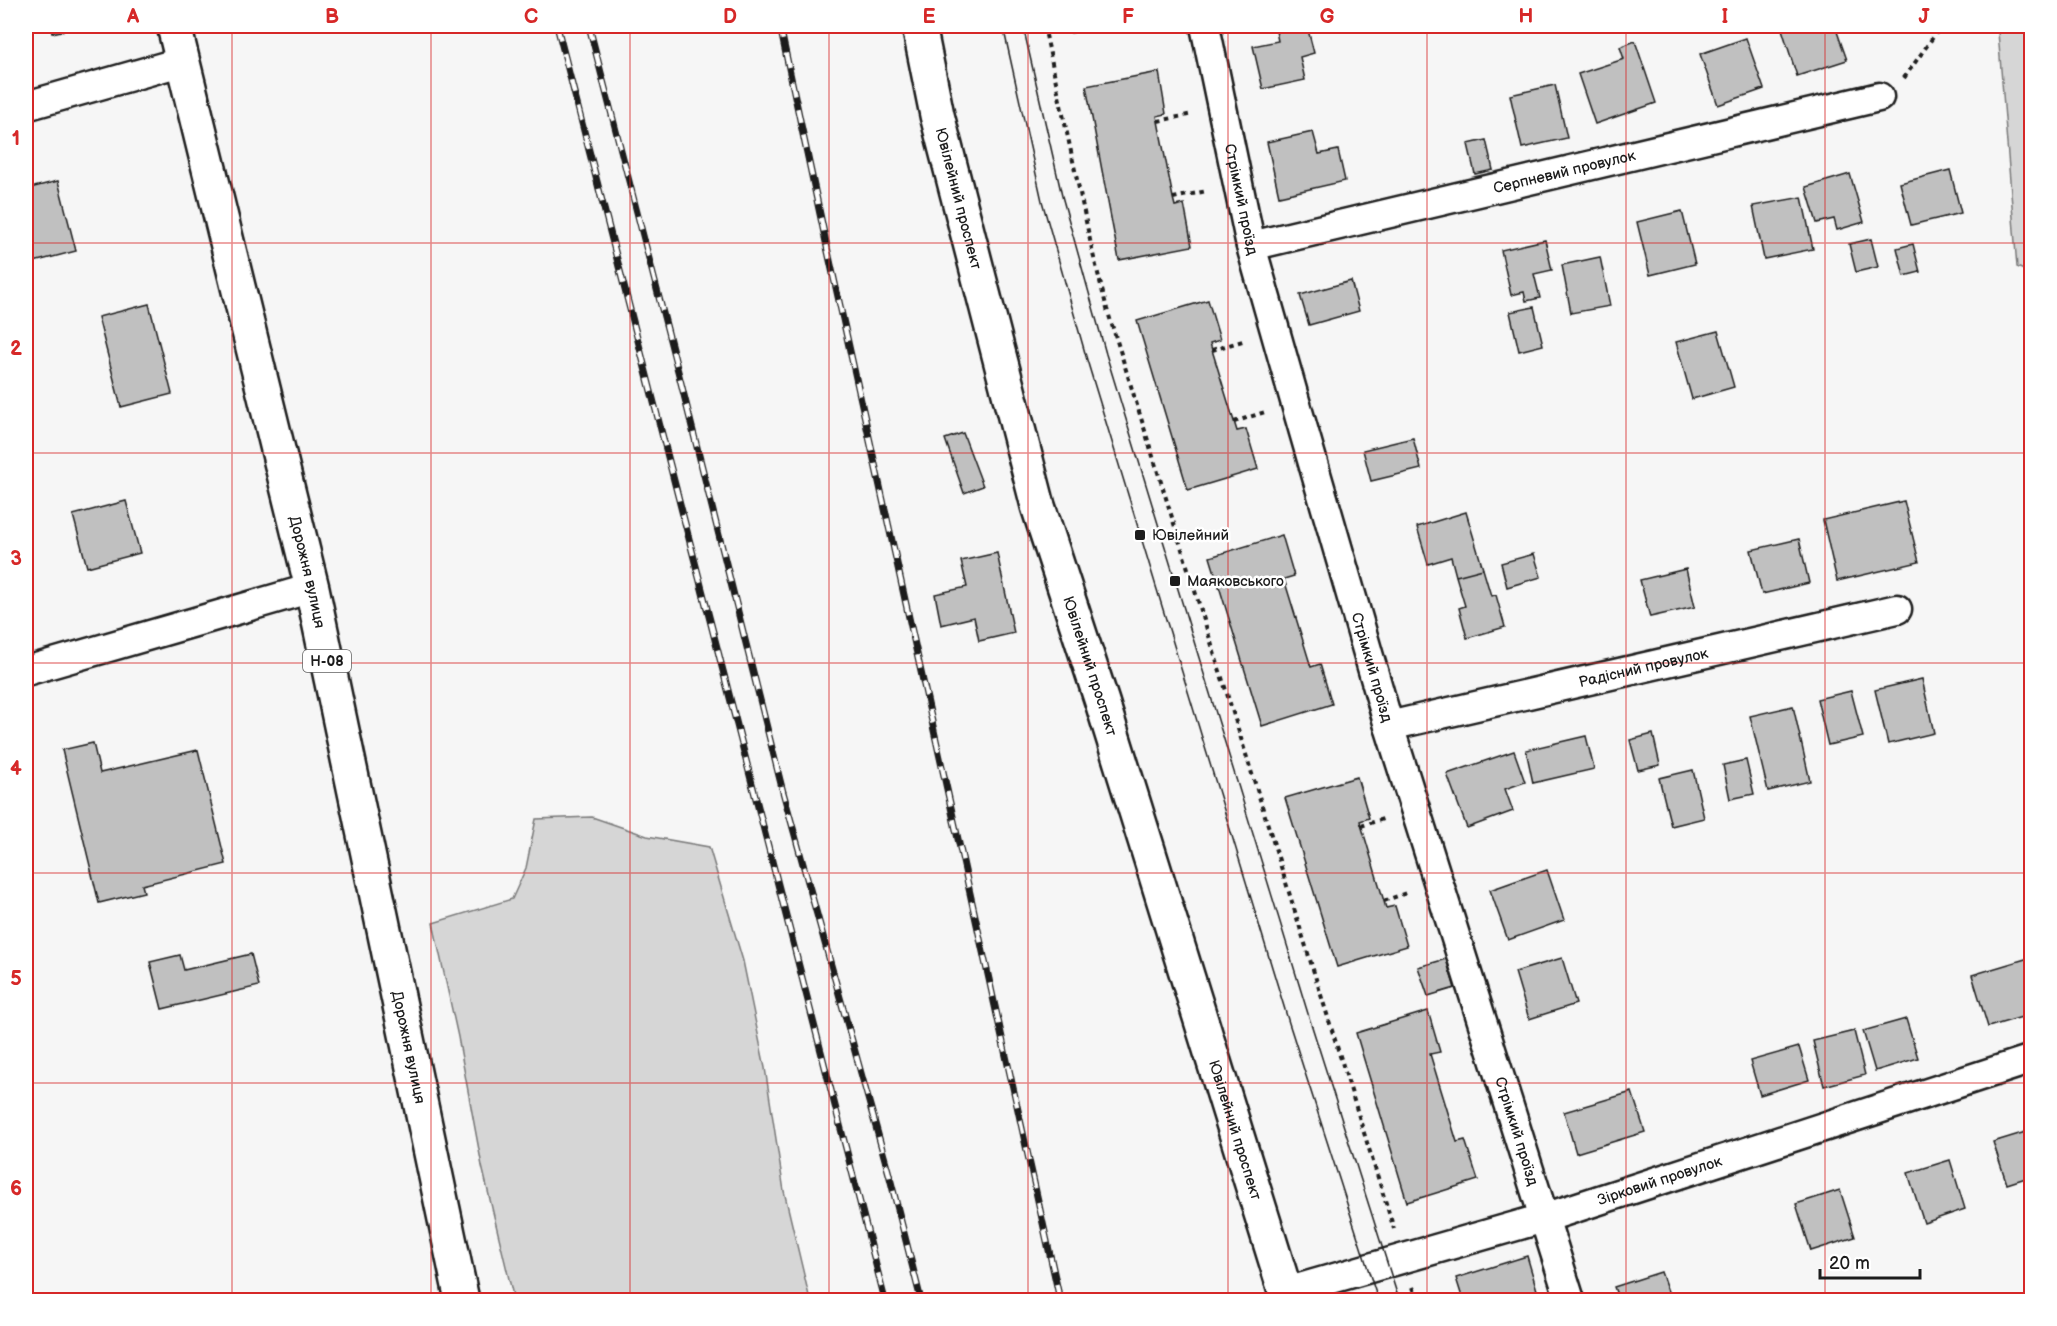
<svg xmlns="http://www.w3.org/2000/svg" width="2057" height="1326" viewBox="0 0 2057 1326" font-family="'Balsamiq Sans',sans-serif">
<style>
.green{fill:#d6d6d6;stroke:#797979;stroke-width:1.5}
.building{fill:#c0c0c0;stroke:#1c1c1c;stroke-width:1.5}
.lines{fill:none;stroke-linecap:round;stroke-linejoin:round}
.street-casing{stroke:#1c1c1c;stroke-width:33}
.secondary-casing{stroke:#1c1c1c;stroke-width:38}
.primary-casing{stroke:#1c1c1c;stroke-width:38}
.path{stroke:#1c1c1c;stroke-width:4;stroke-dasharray:4.5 4.5;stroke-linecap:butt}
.street{stroke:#fff;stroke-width:28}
.secondary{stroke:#fff;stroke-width:33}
.primary{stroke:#fff;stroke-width:33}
.tram{stroke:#1c1c1c;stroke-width:1.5}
.rail-casing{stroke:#1c1c1c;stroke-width:7}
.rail{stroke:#fff;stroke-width:4.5;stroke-dasharray:14;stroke-linecap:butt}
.grid{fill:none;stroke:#d62828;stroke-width:1.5;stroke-opacity:0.55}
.poi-dot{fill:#1c1c1c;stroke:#fff;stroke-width:2}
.labels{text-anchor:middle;stroke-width:5;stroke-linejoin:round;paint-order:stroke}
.shield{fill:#fff;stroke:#606060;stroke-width:1.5}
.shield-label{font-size:14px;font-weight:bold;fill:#1c1c1c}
.street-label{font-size:15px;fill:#1c1c1c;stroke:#fff}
.poi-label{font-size:15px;fill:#1c1c1c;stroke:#fff;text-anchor:start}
.neatline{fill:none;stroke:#d62828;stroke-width:2}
.grid-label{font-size:20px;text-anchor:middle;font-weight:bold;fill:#d62828}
</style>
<rect width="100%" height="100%" fill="#f6f6f6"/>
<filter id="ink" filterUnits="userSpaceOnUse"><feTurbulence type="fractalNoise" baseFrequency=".0167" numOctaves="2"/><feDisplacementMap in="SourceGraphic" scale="12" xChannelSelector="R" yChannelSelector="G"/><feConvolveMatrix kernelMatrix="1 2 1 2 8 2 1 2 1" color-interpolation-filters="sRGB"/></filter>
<g filter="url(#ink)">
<path class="green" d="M2003,26H2031V273L2017,267L1998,32Z
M592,817L647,836L709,847L743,961L765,1068L784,1191L810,1300H514L482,1166L458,1037L433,923L512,899L526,868L536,819Z"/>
<path class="building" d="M50,26H83L52,33Z
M1069,26H1105L1071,33Z
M1275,26H1307L1314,53L1300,57L1305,80L1263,89L1253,46L1278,41Z
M1781,26H1835L1847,60L1797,76Z
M1746,38L1764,89L1718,105L1700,54Z
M1635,41L1656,103L1595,124L1578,74L1624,59L1620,47Z
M1159,72L1166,114L1157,116L1173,198L1175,206L1184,204L1192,246L1119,260L1086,86Z
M1555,85L1567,138L1522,148L1510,95Z
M1313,132L1319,154L1338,150L1345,181L1279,196L1267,142Z
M1486,140L1493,170L1475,174L1468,144Z
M1950,170L1961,213L1911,225L1900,183Z
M1850,174L1864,222L1837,230L1834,219L1817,223L1806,187Z
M58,181L76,251L26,264V189Z
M1802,197L1813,249L1764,259L1753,206Z
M1682,211L1695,264L1650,275L1637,222Z
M1871,239L1878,267L1856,272L1849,244Z
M1545,240L1552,270L1534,274L1540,298L1526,301L1524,292L1511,295L1501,250Z
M1913,244L1920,272L1904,276L1897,248Z
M1600,257L1610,306L1571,313L1562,265Z
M1351,281L1359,311L1309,325L1300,295Z
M1208,300L1220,340L1210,343L1212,350L1237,431L1246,429L1258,469L1188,490L1137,321Z
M149,304L172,394L121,407L98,317Z
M1534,307L1543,345L1519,351L1510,312Z
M1718,331L1734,387L1692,399L1676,342Z
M963,433L983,486L964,493L945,439Z
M1413,438L1421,469L1371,481L1363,450Z
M126,501L140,553L87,567L73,515Z
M1904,501L1919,562L1837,581L1823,520Z
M1466,512L1483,569L1456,576L1451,557L1428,564L1417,527Z
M1282,535L1294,576L1284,579L1311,667L1320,664L1332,704L1262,726L1210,557Z
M1799,539L1809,583L1762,594L1751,550Z
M997,553L1014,633L979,641L974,617L941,625L935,594L967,587L961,561Z
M1534,554L1541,577L1507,587L1501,563Z
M1483,569L1491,596L1496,595L1505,627L1467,638L1459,608L1465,606L1456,576Z
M1686,569L1695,607L1650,617L1640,580Z
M1922,679L1934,733L1888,744L1875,690Z
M1851,691L1863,737L1828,745L1817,699Z
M1793,706L1810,781L1768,791L1750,716Z
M1653,734L1660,765L1638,770L1630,740Z
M1586,736L1594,769L1533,783L1526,750Z
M93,743L100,773L198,750L226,864L142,885L144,892L99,903L62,750Z
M1514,751L1525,782L1505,789L1513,811L1467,828L1447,774Z
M1746,760L1754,794L1730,799L1723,765Z
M1693,770L1704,818L1671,826L1659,778Z
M1357,777L1369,818L1360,821L1386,908L1395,906L1407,946L1337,967L1285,798Z
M1547,870L1564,920L1508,940L1490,890Z
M251,954L259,986L162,1009L150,962L180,955L184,970Z
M2032,957V1014L1988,1027L1972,975Z
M1562,958L1576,1004L1529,1019L1515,972Z
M1446,959L1455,988L1428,996L1418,967Z
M1428,1011L1440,1052L1430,1054L1457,1142L1465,1140L1478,1180L1407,1202L1356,1033Z
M1906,1019L1918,1058L1875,1071L1863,1031Z
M1854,1031L1865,1075L1824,1086L1813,1041Z
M1799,1047L1809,1080L1760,1095L1750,1061Z
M1632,1092L1645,1132L1576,1153L1564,1112Z
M2032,1130V1176L2007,1184L1993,1142Z
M1950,1160L1965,1209L1924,1223L1908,1173Z
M1840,1190L1855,1237L1811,1251L1796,1204Z
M1527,1256L1539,1297L1530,1300H1463L1456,1278Z
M1661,1272L1671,1300H1619L1614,1287Z"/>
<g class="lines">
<g class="street-casing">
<g id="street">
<path id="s1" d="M1205,26L1251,246L1295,401L1389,726L1570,1300"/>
<path d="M26,106L184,61"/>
<path id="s2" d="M1251,246L1879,97"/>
<path d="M26,671L312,588"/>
<path id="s3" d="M1389,726L1897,609"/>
<path id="s4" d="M1286,1292L1544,1218L2032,1059"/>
</g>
</g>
<g class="secondary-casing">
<g id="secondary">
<path id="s5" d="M919,26L937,115L1038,506L1102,702L1288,1300"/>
</g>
</g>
<g class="primary-casing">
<g id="primary">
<path id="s6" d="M174,26L312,588L462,1300"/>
</g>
</g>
<path class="path" d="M1044,26L1093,254L1107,309L1394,1229
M1904,78L1941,26
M1158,121L1193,114
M1173,198L1207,191
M1212,350L1246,340
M1234,422L1268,411
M1361,826L1386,818
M1384,901L1409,892
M1413,1287L1418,1300"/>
<use href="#street" class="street"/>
<use href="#secondary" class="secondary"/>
<use href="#primary" class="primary"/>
<path class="tram" d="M1003,26L1042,201L1087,360L1289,1023L1378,1300
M1023,26L1062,196L1106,354L1309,1017L1399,1300"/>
<g class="rail-casing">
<path id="rail" d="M557,26L885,1300
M589,26L680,379L783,792L889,1174L921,1300
M780,26L827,247L1060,1300"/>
</g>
<use href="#rail" class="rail"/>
</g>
</g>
<path class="grid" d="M232,26V1300M431,26V1300M630,26V1300M829,26V1300M1028,26V1300M1228,26V1300M1427,26V1300M1626,26V1300M1825,26V1300M26,243H2032M26,453H2032M26,663H2032M26,873H2032M26,1083H2032"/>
<g class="poi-dot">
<rect x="1134" y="529" width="12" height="12" rx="3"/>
<rect x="1169" y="575" width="12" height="12" rx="3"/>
</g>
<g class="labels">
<rect class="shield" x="303" y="650" width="48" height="22" rx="4.5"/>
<g class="shield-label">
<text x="327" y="666">Н-08</text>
</g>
<g class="street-label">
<text dy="5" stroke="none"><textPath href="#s2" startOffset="322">Серпневий провулок</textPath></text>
<text dy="5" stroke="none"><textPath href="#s5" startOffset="177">Ювілейний проспект</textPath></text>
<text dy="5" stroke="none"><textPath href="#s1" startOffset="177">Стрімкий проїзд</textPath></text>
<text dy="5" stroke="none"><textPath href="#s6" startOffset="562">Дорожня вулиця</textPath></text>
<text dy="5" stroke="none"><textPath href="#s5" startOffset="663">Ювілейний проспект</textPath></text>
<text dy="5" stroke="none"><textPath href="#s1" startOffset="663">Стрімкий проїзд</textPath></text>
<text dy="5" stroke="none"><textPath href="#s3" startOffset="261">Радісний провулок</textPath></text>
<text dy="5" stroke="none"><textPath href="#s6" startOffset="1048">Дорожня вулиця</textPath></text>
<text dy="5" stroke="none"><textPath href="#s5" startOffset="1149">Ювілейний проспект</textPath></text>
<text dy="5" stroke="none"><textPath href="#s1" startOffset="1149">Стрімкий проїзд</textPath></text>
<text dy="5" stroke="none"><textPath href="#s4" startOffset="390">Зірковий провулок</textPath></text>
</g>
<g class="poi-label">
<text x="1152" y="540">Ювілейний</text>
<text x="1187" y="586">Маяковського</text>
</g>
</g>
<rect width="2057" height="1326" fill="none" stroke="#fff" stroke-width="66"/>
<path d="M1820 1269v9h100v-9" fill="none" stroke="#1c1c1c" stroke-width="3"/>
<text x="1829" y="1269" font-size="18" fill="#1c1c1c" stroke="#ffffff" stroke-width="4.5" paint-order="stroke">20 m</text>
<rect x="33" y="33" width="1991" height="1260" class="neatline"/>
<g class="grid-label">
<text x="133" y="23">A</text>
<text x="332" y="23">B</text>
<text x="531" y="23">C</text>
<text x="730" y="23">D</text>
<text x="929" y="23">E</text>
<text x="1128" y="23">F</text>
<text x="1327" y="23">G</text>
<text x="1526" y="23">H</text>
<text x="1725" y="23">I</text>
<text x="1924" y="23">J</text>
<text x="16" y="145">1</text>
<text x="16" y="355">2</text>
<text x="16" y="565">3</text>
<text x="16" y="775">4</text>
<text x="16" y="985">5</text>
<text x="16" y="1195">6</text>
</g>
</svg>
